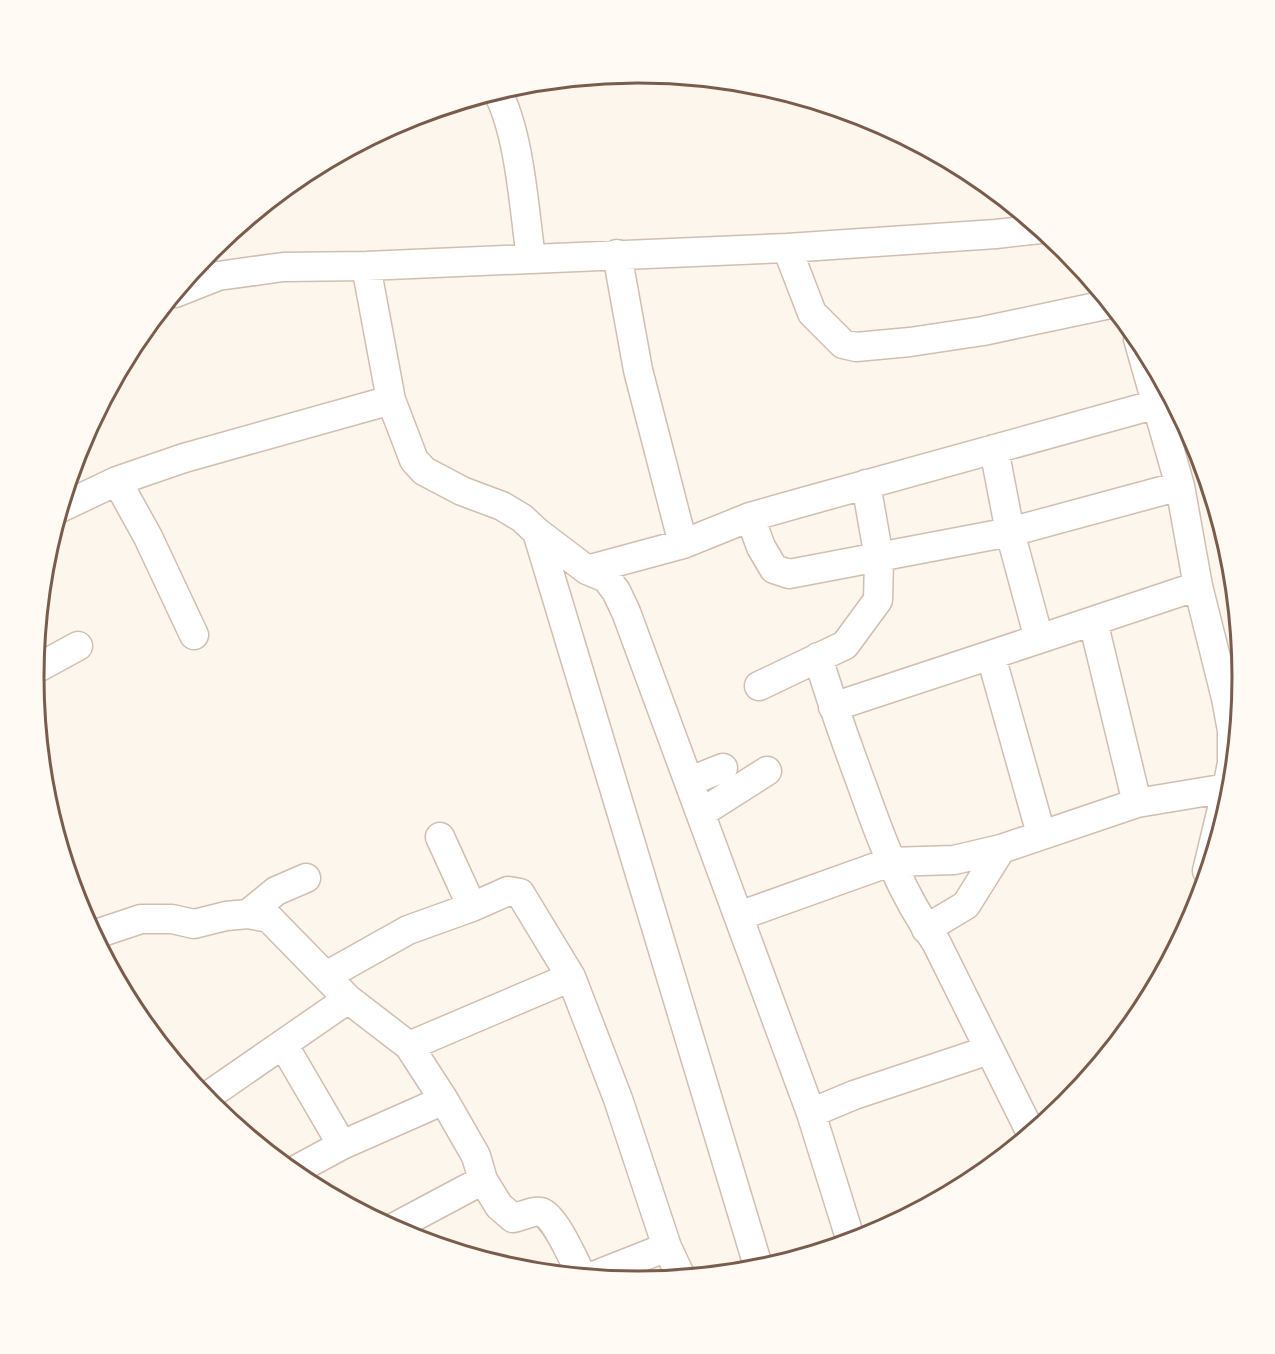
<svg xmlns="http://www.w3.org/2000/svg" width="1275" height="1354" viewBox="0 0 1275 1354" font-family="'Exo 2',sans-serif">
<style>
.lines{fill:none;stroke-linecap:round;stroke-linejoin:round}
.minor-casing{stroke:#d1beb0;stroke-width:31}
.minor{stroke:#fff;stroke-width:28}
.rim{fill:none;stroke:#7a5c4d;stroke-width:3}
</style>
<rect width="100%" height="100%" fill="#fdf6ec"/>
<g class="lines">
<g class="minor-casing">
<path id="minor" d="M497,91C520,134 524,209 531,258
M787,248L812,313L843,344L856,347L910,342L983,331L1110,304
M617,254L638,370L683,544
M366,266L391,400L414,460L424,471L462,491L502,506L522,518L537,532L759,1269
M175,293L218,276L283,267L366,266L787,248L996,234L1040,229
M1138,339L1180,486L1198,586L1226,698L1232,731V763L1227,788L1207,871
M117,481L148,537L194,635
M60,508L117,481L184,458L391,400
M750,517L761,547L774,569L789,574L1010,532L1180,486
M537,532L587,570L606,578L616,591L626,612L811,1113L851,1241
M587,570L683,544L750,517L796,504L1157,404
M1093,621L1137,803L1227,788
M1039,639L1198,586
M991,656L1041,834
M818,657C831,701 847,745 863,788C882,842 902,895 936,942L1031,1133
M34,670L78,646
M759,686L845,645L878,600L879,558L866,484
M833,707L1039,639L1010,532L994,449
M690,781L723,768
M701,813L767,771
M440,837L472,907
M248,914L276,891L306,878
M739,916L890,862L954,860L1001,849L1137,803
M926,929L966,905L1001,849
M93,935L141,919H172L194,924L226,916L248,914L269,918L348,999L409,1046L444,1100L476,1156L483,1180
M326,976L408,930L472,907L508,891L520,893L571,977L618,1099L667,1247
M283,1044L342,1145
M409,1046L571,977
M205,1098L348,999
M811,1113L854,1095L989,1050
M292,1172L342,1145L444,1100
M393,1228L483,1180L499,1206L513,1218C521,1217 533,1210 541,1212C555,1216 575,1263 582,1276
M591,1277L667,1247L681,1277"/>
</g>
<use href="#minor" class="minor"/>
</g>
<path d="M0 0H1275V1354H0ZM44 677a594 594 0 1 1 1188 0a594 594 0 1 1-1188 0Z" fill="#fffaf3" fill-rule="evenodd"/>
<path class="rim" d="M44 677a594 594 0 1 1 1188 0a594 594 0 1 1-1188 0Z"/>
</svg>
